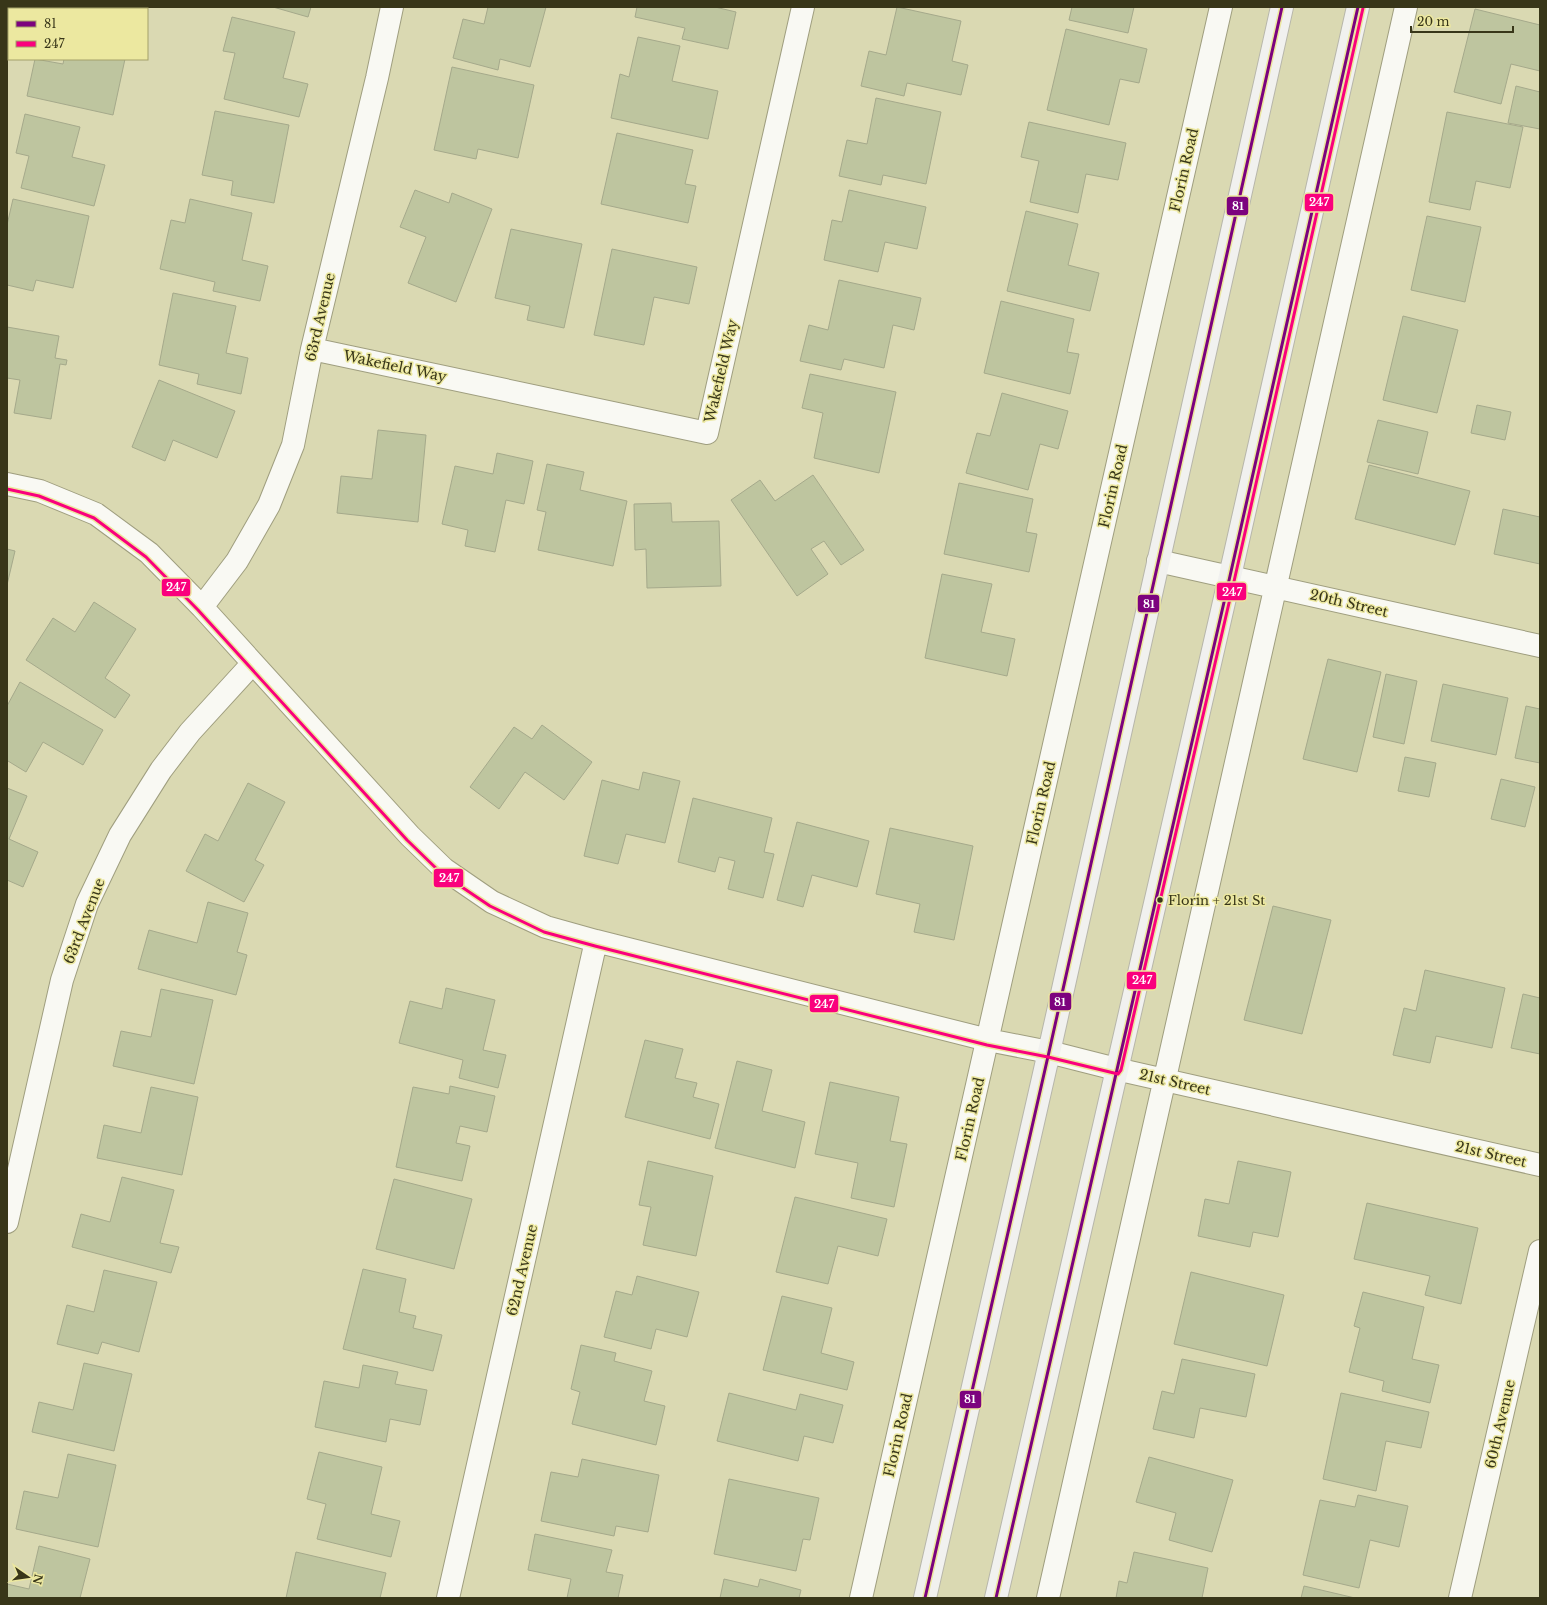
<svg xmlns="http://www.w3.org/2000/svg" width="1547" height="1605" viewBox="0 0 1547 1605" font-family="'Libre Baskerville',serif">
<style>
.building{fill:#bec59f;stroke:#a5a98b}
.lines{fill:none;stroke-linecap:round;stroke-linejoin:round}
.street-casing{stroke:#9f9e7f;stroke-width:24}
.primary-casing{stroke:#b7b6aa;stroke-width:24}
.street{stroke:#f9f9f3;stroke-width:22}
.primary{stroke:#f1f1ef;stroke-width:22}
.bus-1-casing{stroke:#ece8a0;stroke-width:6}
.bus-2-casing{stroke:#ece8a0;stroke-width:6}
.bus-1{stroke:#7c027e;stroke-width:3}
.bus-2{stroke:#fa007d;stroke-width:3}
.bus-dot{fill:#383619;stroke:#ece8a0;stroke-width:1.5}
.labels{text-anchor:middle;stroke-width:3;stroke-linejoin:round;paint-order:stroke}
.bus-label{font-size:13px;fill:#383619;stroke:#ece8a0;text-anchor:start}
.street-label{font-size:14px;fill:#383619;stroke:#ece8a0}
.line-badge{stroke:#ece8a0;stroke-width:1.5}
.badge-label{font-size:11px;text-anchor:middle;font-weight:bold;fill:#fff}
</style>
<rect width="100%" height="100%" fill="#dad9b2"/>
<path class="building" d="M74,7H137L136,9H74Z
M273,7H311L308,17Z
M488,7H546L530,67L500,59L498,70L453,58L463,19L484,24Z
M637,7H715L736,12L728,49L682,39L685,28L635,17Z
M897,7L961,21L952,61L968,65L961,95L907,83L904,96L861,86L869,51L886,55Z
M1072,7H1134L1128,33L1069,20Z
M1475,9L1540,25V71L1511,64L1501,104L1454,92Z
M232,17L295,32L283,78L308,84L299,117L224,99L235,53L223,51Z
M1066,29L1147,49L1139,83L1120,79L1109,125L1047,110Z
M638,37L680,46L672,81L718,91L708,139L611,118L620,74L629,77Z
M35,59L63,64L64,59H125L113,115L27,96Z
M452,67L534,85L518,158L478,149L476,159L434,150Z
M1516,86L1540,92V129L1508,123Z
M876,98L941,112L926,184L883,175L881,185L839,176L847,140L867,144Z
M215,111L289,125L274,203L231,195L233,181L202,175Z
M1447,112L1523,127L1510,188L1476,181L1470,210L1429,202Z
M25,114L80,127L72,157L105,165L94,206L21,188L29,156L16,153Z
M1029,122L1126,143L1118,180L1086,174L1078,213L1030,202L1039,161L1021,157Z
M617,133L693,150L685,184L696,186L688,223L601,204Z
M415,190L449,203L452,193L492,209L456,302L408,283L426,237L400,227Z
M849,190L926,207L917,249L885,242L878,272L824,260L832,220L842,222Z
M13,199L89,216L73,288L36,280L33,291L7,285V225Z
M190,199L252,213L242,260L268,266L260,301L213,291L215,282L160,269L171,220L185,223Z
M1026,211L1078,224L1068,265L1099,273L1090,311L1007,291Z
M1427,216L1481,227L1465,302L1411,290Z
M511,229L582,244L564,328L527,320L530,306L495,298Z
M612,249L697,267L689,304L654,297L644,345L594,335Z
M839,280L921,298L914,330L893,325L884,368L844,359L841,370L800,361L809,325L828,330Z
M173,293L236,306L226,353L248,358L241,394L197,384L199,374L159,365Z
M1001,301L1074,319L1067,352L1079,354L1070,394L984,373Z
M1403,316L1458,330L1437,413L1383,400Z
M7,327L59,336L55,358L67,360L66,365L60,364L51,419L14,413L20,380L7,378Z
M810,374L896,392L879,473L814,458L823,413L802,408Z
M159,380L235,411L217,458L173,440L165,461L132,447Z
M1002,393L1068,411L1058,449L1040,444L1028,490L966,473L977,433L990,436Z
M1477,405L1511,412L1505,440L1471,433Z
M1378,420L1428,432L1418,474L1367,462Z
M378,430L426,435L418,522L337,513L341,476L372,479Z
M497,453L533,461L524,504L506,500L495,552L465,546L468,530L442,524L455,466L493,474Z
M547,464L584,472L580,490L627,501L613,566L538,550L546,512L537,510Z
M1369,465L1470,491L1455,545L1355,519Z
M813,475L864,550L841,565L824,541L811,549L828,574L797,596L731,500L760,480L775,501Z
M959,483L1033,499L1026,532L1037,534L1029,572L944,554Z
M671,503L672,522L719,521L721,586L647,588L646,549L635,550L634,504Z
M1503,509L1540,517V564L1494,554Z
M7,549L15,551L7,585Z
M942,574L992,584L981,632L1015,639L1007,676L925,658Z
M94,602L136,629L105,678L130,695L115,718L26,660L53,618L75,632Z
M1328,659L1381,672L1357,772L1303,759Z
M1386,674L1417,681L1404,744L1373,737Z
M20,682L103,730L83,765L43,742L26,772L8,761L7,763V706Z
M1443,684L1508,698L1496,755L1431,741Z
M1526,706L1540,709V763L1515,758Z
M542,725L592,762L564,800L525,772L499,809L470,787L514,727L532,739Z
M1405,757L1436,763L1429,797L1398,791Z
M643,772L680,781L665,843L626,834L618,864L584,856L602,780L639,790Z
M1501,779L1535,787L1525,827L1491,819Z
M248,783L285,802L255,860L264,865L244,902L186,871L205,834L218,841Z
M7,788L27,796L9,839L38,852L23,887L7,880Z
M693,798L772,818L764,852L774,854L763,898L728,889L735,861L719,857L715,872L678,862Z
M797,822L869,841L857,887L812,875L803,907L777,900Z
M890,828L973,846L954,940L914,932L920,904L876,894Z
M208,902L248,913L237,952L247,955L236,995L138,969L149,930L197,943Z
M1273,906L1331,920L1302,1034L1244,1020Z
M1425,970L1505,988L1492,1048L1436,1036L1430,1063L1393,1055L1404,1008L1416,1011Z
M446,988L495,1000L483,1050L506,1055L498,1088L459,1078L463,1060L399,1043L410,1001L442,1009Z
M161,989L213,1000L194,1084L113,1066L121,1031L151,1037Z
M1523,994L1540,998V1054L1511,1048Z
M645,1040L683,1049L675,1078L697,1083L693,1097L719,1104L710,1139L625,1117Z
M737,1061L772,1070L762,1111L805,1122L795,1168L715,1148Z
M830,1082L899,1097L890,1141L907,1144L894,1207L851,1198L858,1163L815,1154Z
M450,1086L495,1096L487,1132L460,1126L456,1143L470,1146L462,1181L396,1167L413,1087L449,1094Z
M151,1087L198,1097L182,1175L97,1158L104,1125L141,1133Z
M648,1161L713,1176L696,1256L643,1245L651,1207L639,1205Z
M1238,1161L1291,1172L1278,1237L1253,1232L1250,1247L1198,1236L1205,1199L1229,1204Z
M122,1177L174,1190L160,1243L179,1247L171,1273L72,1247L81,1214L110,1222Z
M394,1179L472,1199L454,1269L376,1249Z
M795,1197L887,1219L878,1256L838,1246L828,1284L776,1272Z
M1367,1203L1478,1228L1461,1304L1425,1295L1430,1276L1354,1259Z
M363,1269L406,1279L399,1312L416,1316L413,1328L442,1335L433,1371L343,1349Z
M104,1270L157,1282L139,1352L102,1342L98,1354L57,1344L67,1305L94,1312Z
M1191,1272L1284,1295L1267,1366L1174,1344Z
M637,1276L699,1292L687,1337L656,1329L651,1349L604,1337L616,1291L632,1295Z
M1363,1292L1424,1307L1412,1359L1439,1365L1430,1403L1382,1391L1384,1381L1349,1372L1360,1328L1354,1326Z
M782,1296L832,1308L821,1353L854,1362L847,1390L763,1370Z
M581,1345L616,1353L614,1361L652,1371L644,1401L665,1406L656,1445L572,1424L580,1392L571,1389Z
M1182,1359L1255,1374L1246,1417L1200,1408L1194,1438L1153,1429L1162,1391L1174,1394Z
M84,1363L132,1374L114,1451L32,1432L39,1402L73,1410Z
M363,1365L398,1372L395,1384L427,1390L420,1425L390,1419L386,1442L315,1427L324,1381L359,1388Z
M729,1393L796,1410L800,1394L843,1405L833,1443L804,1436L798,1461L717,1441Z
M1341,1393L1429,1412L1421,1448L1386,1441L1376,1491L1323,1479Z
M319,1452L382,1467L371,1514L400,1521L391,1557L317,1539L326,1504L307,1499Z
M68,1454L116,1465L98,1547L16,1529L24,1491L58,1498Z
M1149,1457L1233,1480L1212,1552L1169,1540L1176,1513L1136,1502Z
M582,1459L659,1475L648,1532L616,1526L614,1536L541,1521L551,1472L578,1477Z
M729,1479L819,1498L810,1540L803,1539L796,1571L714,1554Z
M1358,1495L1408,1506L1399,1547L1370,1540L1359,1588L1303,1575L1320,1500L1355,1507Z
M535,1534L612,1550L606,1572L623,1575L618,1598H567L571,1579L528,1570Z
M39,1546L90,1559L80,1598H7V1584L29,1589Z
M296,1552L386,1573L380,1598H286Z
M1134,1552L1208,1568L1202,1598H1116L1119,1581L1127,1583Z
M724,1579L758,1587L760,1579L801,1590L799,1598H720Z
M1304,1586L1355,1598H1301Z"/>
<g class="lines">
<g class="street-casing">
<path id="street" d="M312,349L707,433L803,7
M7,484L40,491L96,514L149,553L202,607L410,836L444,869L492,902L546,927L596,941L988,1040L1049,1052L1116,1069L1540,1165
M1158,561L1540,646
M202,607L237,561L269,505L293,445L312,349L377,78L392,7
M7,1222L62,980L87,904L120,835L161,770L190,732L253,663
M448,1598L596,941
M861,1598L1221,7
M1048,1598L1406,7
M1460,1598L1540,1251"/>
</g>
<g class="primary-casing">
<path id="primary" d="M925,1598L1049,1052L1282,7
M996,1598L1230,576L1358,7"/>
</g>
<use href="#street" class="street"/>
<use href="#primary" class="primary"/>
<g class="bus-1-casing">
<path id="bus-1" d="M925,1598L1049,1052L1282,7
M996,1598L1230,576L1358,7"/>
</g>
<g class="bus-2-casing">
<path id="bus-2" d="M7,489L39,496L94,518L146,557L198,610L407,840L441,873L490,906L544,932L595,946L987,1045L1048,1057L1118,1074L1121,1070L1235,577L1363,8"/>
</g>
<use href="#bus-1" class="bus-1"/>
<use href="#bus-2" class="bus-2"/>
</g>
<circle class="bus-dot" cx="1160" cy="900" r="3.5"/>
<g class="labels">
<g class="bus-label">
<text x="1168" y="905">Florin + 21st St</text>
</g>
<g class="street-label">
<text transform="translate(1184 170) rotate(-77)" y="5">Florin Road</text>
<text transform="translate(320 317) rotate(-77)" y="5">63rd Avenue</text>
<text transform="translate(395 366) rotate(12)" y="5">Wakefield Way</text>
<text transform="translate(721 371) rotate(-77)" y="5">Wakefield Way</text>
<text transform="translate(1113 486) rotate(-77)" y="5">Florin Road</text>
<text transform="translate(1349 603) rotate(13)" y="5">20th Street</text>
<text transform="translate(1041 803) rotate(-77)" y="5">Florin Road</text>
<text transform="translate(84 921) rotate(-69)" y="5">63rd Avenue</text>
<text transform="translate(1175 1082) rotate(13)" y="5">21st Street</text>
<text transform="translate(970 1119) rotate(-77)" y="5">Florin Road</text>
<text transform="translate(1491 1154) rotate(13)" y="5">21st Street</text>
<text transform="translate(522 1270) rotate(-77)" y="5">62nd Avenue</text>
<text transform="translate(1500 1424) rotate(-77)" y="5">60th Avenue</text>
<text transform="translate(898 1435) rotate(-77)" y="5">Florin Road</text>
</g>
</g>
<g class="line-badge">
<rect x="1304" y="193" width="30" height="19" rx="4" fill="#fa007d"/>
<rect x="1226" y="196" width="23" height="20" rx="4" fill="#7c027e"/>
<rect x="161" y="578" width="30" height="19" rx="4" fill="#fa007d"/>
<rect x="1216" y="582" width="31" height="19" rx="4" fill="#fa007d"/>
<rect x="1137" y="594" width="23" height="19" rx="4" fill="#7c027e"/>
<rect x="433" y="868" width="31" height="20" rx="4" fill="#fa007d"/>
<rect x="1126" y="971" width="31" height="19" rx="4" fill="#fa007d"/>
<rect x="1049" y="992" width="23" height="19" rx="4" fill="#7c027e"/>
<rect x="809" y="994" width="30" height="19" rx="4" fill="#fa007d"/>
<rect x="959" y="1390" width="23" height="19" rx="4" fill="#7c027e"/>
</g>
<g class="badge-label">
<text x="1319" y="206">247</text>
<text x="1238" y="210">81</text>
<text x="176" y="591">247</text>
<text x="1232" y="596">247</text>
<text x="1149" y="608">81</text>
<text x="449" y="882">247</text>
<text x="1142" y="984">247</text>
<text x="1060" y="1006">81</text>
<text x="824" y="1008">247</text>
<text x="970" y="1403">81</text>
</g>
<rect width="1547" height="1605" fill="none" stroke="#383619" stroke-width="16"/>
<rect x="8" y="8" width="140" height="52" fill="#ece8a0" stroke="#a4a16a"/>
<rect x="16" y="21" width="20" height="6" fill="#7c027e" stroke="#a4a16a"/>
<text x="44" y="28" font-size="12" fill="#383619">81</text>
<rect x="16" y="41" width="20" height="6" fill="#fa007d" stroke="#a4a16a"/>
<text x="44" y="48" font-size="12" fill="#383619">247</text>
<g transform="translate(28 1577) rotate(103)" stroke="#ece8a0" stroke-width="3" paint-order="stroke">
<path d="M0-3L7 15L0 10L-7 15Z" fill="#383619"/>
<text y="-6" font-size="11" font-weight="bold" text-anchor="middle" fill="#383619">N</text>
</g>
<path d="M1411 26v6h102v-6" fill="none" stroke="#383619" stroke-width="2"/>
<text x="1417" y="26" font-size="12" fill="#383619" stroke="#ece8a0" stroke-width="3" paint-order="stroke">20 m</text>
</svg>
